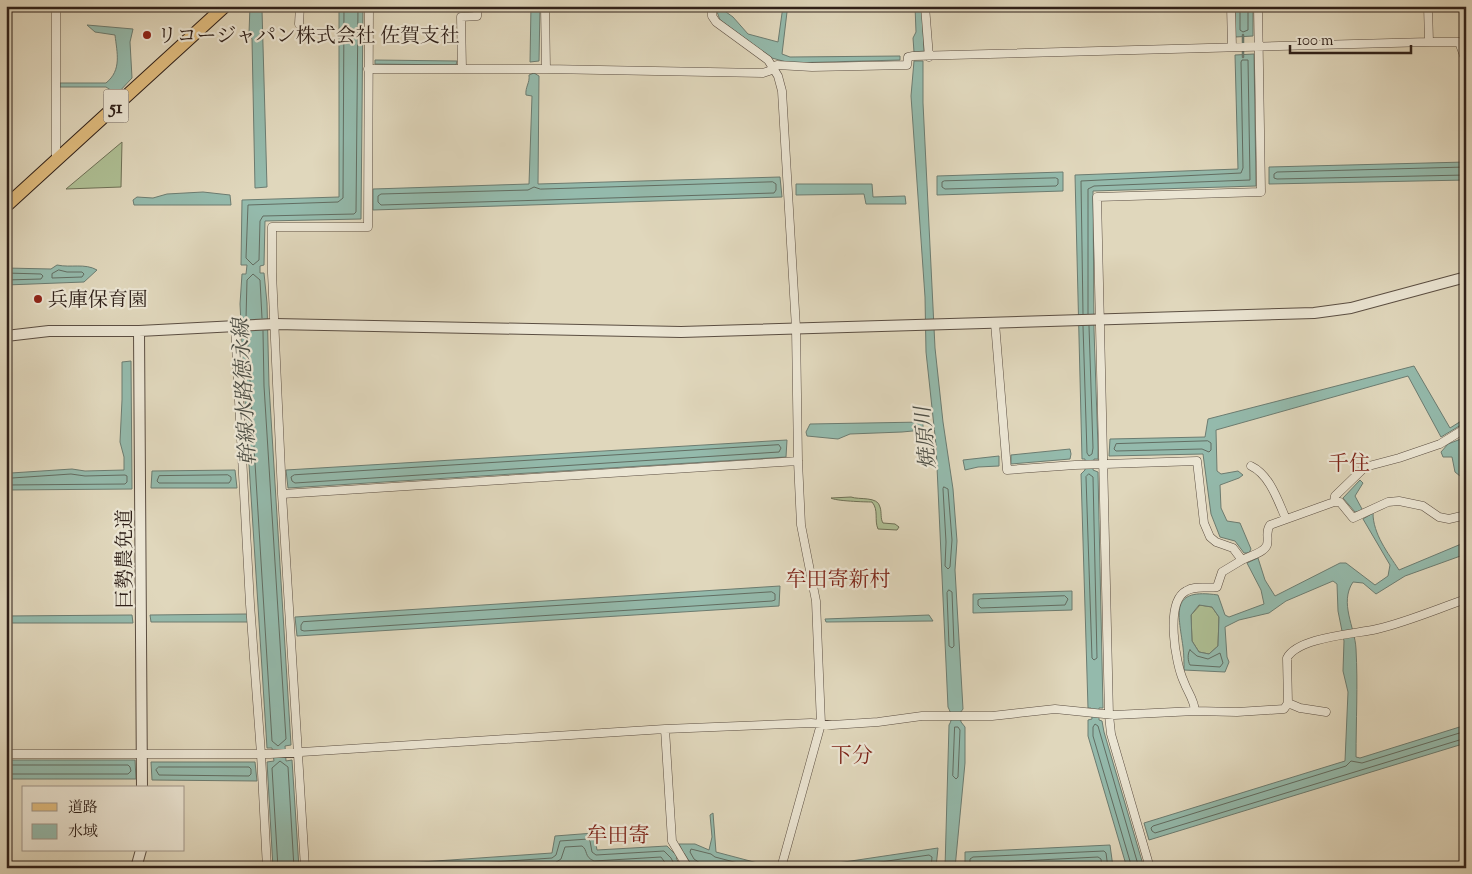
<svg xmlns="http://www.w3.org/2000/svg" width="1472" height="874" viewBox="0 0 1472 874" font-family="'Sorts Mill Goudy','Noto Serif JP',serif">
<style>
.green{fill:#aebf94;stroke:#6e7056}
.water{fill:#94baac;stroke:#6c7c71;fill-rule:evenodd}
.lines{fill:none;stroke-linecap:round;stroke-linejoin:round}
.shore{stroke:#626d62;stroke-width:1}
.stream{stroke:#6c7c71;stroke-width:2.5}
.minor-casing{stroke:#5b4e42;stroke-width:9}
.tertiary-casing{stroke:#5b4e42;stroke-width:12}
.primary-casing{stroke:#2f2019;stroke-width:14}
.minor{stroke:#ebe5d3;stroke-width:8}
.tertiary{stroke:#ebe5d3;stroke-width:10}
.primary{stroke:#e0bc7e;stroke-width:12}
.poi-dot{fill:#8f2418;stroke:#ebe5d3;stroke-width:2}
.labels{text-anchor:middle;stroke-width:4.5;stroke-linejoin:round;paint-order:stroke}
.shield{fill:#ebe5d3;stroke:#675b51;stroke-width:1}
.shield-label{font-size:19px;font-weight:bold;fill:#2f2019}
.poi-label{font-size:20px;fill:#2f2019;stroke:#ebe5d3;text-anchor:start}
.street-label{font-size:20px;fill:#2f2019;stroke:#ebe5d3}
.water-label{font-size:21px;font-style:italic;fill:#4d4e45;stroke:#ebe5d3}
.neighbourhood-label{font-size:21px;fill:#7a1f14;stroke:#ebe5d3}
</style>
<rect width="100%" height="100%" fill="#e0d7bc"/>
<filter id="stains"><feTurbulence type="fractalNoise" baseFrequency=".004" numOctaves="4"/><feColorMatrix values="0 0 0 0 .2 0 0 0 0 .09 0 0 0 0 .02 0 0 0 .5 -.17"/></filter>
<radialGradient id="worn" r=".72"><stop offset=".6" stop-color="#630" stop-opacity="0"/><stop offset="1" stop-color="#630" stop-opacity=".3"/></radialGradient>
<path class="green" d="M122,142L121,187L66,189Z
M851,497C859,500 878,496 880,507C882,513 880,518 883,523L895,524L899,527L897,530L878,529C874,520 879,510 872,502C865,502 835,501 831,498Z
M1200,605L1212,607L1219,617L1218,646L1209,654L1199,652L1192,641L1191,615Z"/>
<path class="water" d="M250,6H262V10L267,187L255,188L252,39L249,33Z
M339,6H363L361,219L265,221L264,265L260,266V273H264L267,303L269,385L291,745L285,746L286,761L292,760L299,868H273L267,762L274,761L272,748H267L244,385L240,304L242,274H246L247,265H241L242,200L339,197Z
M531,6H540L539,61L530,62Z
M783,6H793L787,12L782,54L790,57L900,56V60L790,63L772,58L720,20L716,9L719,7L733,17L748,34L778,42Z
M915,6H922L924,51L914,52L913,38L916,32Z
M1235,6H1253V36L1235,37Z
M87,25L133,29L130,42L132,78L117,94L106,87H60V83H106C122,70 117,53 115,35L95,32Z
M1254,54L1256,186L1093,191L1094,330L1098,448V459H1094L1093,470L1098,472L1103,708H1099V720L1102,721L1104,732L1144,868H1127L1088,736V720L1092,719L1091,708H1088L1081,474L1085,470V459H1082L1075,175L1238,169L1235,55Z
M375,60L457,61L456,65L375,64Z
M914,61H923V103L935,348L943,422L953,489L957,541L955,570L963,709L960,713L961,722L965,727V763L955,868H945L949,725C953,719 951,713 948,707L936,445L926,352L925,297L911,96Z
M534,73L539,76L538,184L780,177L782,197L373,210V189L529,184L532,96L526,95C525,87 530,83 529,75Z
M1466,162V180L1269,184V167Z
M1063,172V191L937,195V176Z
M796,184H872L873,197L905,196L906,204H866L864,194L796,195Z
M203,192L230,195L231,205H134L133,200L137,197L153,198L167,194Z
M57,265C71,268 85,263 97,270L84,282L6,285V268L51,269Z
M131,361L132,489L6,490V472L11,473L72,469L85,471L124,470V457L120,442L122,400V362Z
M1414,366L1450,428L1466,418V422L1441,437L1408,376L1216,430L1217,471L1221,474L1238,471L1243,475L1239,478L1220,485L1221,508L1227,521L1240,523L1251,549L1249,553H1244L1235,541L1220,537L1211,514L1203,454L1109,456L1110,439L1205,437L1208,419Z
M923,422V430L902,432L850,434L838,439L807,436L806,432L810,424Z
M1466,437V446L1462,447L1466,472L1460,476L1455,472L1452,457H1443L1441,452L1448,444Z
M787,440L786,457L288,488L286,470Z
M1070,449L1071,454L1070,459L1011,464V455Z
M999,456V466L978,467L965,470L963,460Z
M235,470L237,488H151L152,471Z
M1360,480L1363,483L1355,496L1362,509L1361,511L1355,512L1343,498Z
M1373,513C1373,534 1388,553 1399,570L1466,542V554L1405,576L1376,594L1363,583L1353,582C1339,603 1355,627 1356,649C1358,685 1356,721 1356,757L1360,758L1466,725V743L1149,840L1144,823L1345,761L1348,692L1343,671L1344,641L1338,611L1337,584L1333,581L1286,601L1269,613L1239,620L1225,627L1227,657L1229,662L1225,672L1184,670C1184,662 1184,655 1183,647C1178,611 1170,588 1218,595L1225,615L1229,617L1264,604L1261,590L1247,563L1258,558L1265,580L1275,596L1340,563H1346L1375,585L1388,576L1390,565L1363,519ZM1199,605L1212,607L1219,617L1218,646L1209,654L1199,652L1192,641L1191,615Z
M780,586L779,606L297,636L295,617Z
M1072,591V610L973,613V594Z
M247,614L248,622H151L150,615Z
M132,615L133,623H6V616Z
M929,615L933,621L826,622L825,619Z
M6,760H135L136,779H6Z
M151,762H255L257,781L152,780Z
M713,813L716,852L769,866L770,868H704L691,864L684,853L676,858L682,868C668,868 654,865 642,868H334L552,853L555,836L594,833L597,850L667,846L674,853L682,850L679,844H695L709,850L712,837L710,815Z
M1110,845L1113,867L965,868V852Z
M938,848L936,867L929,868H804Z"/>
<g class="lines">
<path class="shore" d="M344,6L343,198L338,202L248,205L246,258L253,265L259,260L260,221L263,216L354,214L356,212L358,6
M1240,6V30L1243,32L1248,30V6
M1466,167L1277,172L1274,174V178L1277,179L1466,175
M1056,178L1058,179V184L1056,186L945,189L942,187V182L944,181Z
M773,182L776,184V190L774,193L381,205L378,202V196L381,194L528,190L534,187L540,189Z
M59,270L67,272H82L84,274L82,277L52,278V274Z
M6,273L41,274L43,276L41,279L6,280
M1083,314L1081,181L1241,173L1243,168L1241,62L1242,60H1248L1250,180L1094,186L1088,189V314
M246,319L247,280L253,274L260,280L262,318
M1083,326L1087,453L1089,456L1092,454L1093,448L1089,326
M247,332L272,741L278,746L286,739L264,386L263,331
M1208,441L1211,443V450L1209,452L1202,449L1116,451L1114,449L1116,444Z
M779,445L781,448L779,452L295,483L292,481L291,477L294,475Z
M1089,474L1093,477L1097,658L1094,660L1092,658L1086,477Z
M228,475L231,477V480L229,483H159L157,481L159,476Z
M6,477L12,478L71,474L85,476L125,475L127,476V482L125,484L6,485
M944,487L948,489L952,540L950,567L948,569L945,566L946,542L943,489Z
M949,590L952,592L954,646L952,648L949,646L947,593Z
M772,592L775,594V600L772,601L304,631L301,630V625L303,622Z
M1065,596L1068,599L1065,605L981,608L978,605V600L980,599Z
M1190,650L1197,656L1208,659L1220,653L1223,663L1220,667L1190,665C1188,662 1187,653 1190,650Z
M955,727H958L960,730L958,777L956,779L953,776Z
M1466,731L1362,763L1351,761L1346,766L1153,826L1151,828L1152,831L1155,833L1466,738
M6,765H128L130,767L131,771L128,774H6
M159,767H249L251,769V774L249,776L159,775L156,770Z
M278,868L272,768L280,761L288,767L294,868
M406,868L552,858L556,855L560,841L588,839L590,841L592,852L596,855L664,851L671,858L676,868
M498,868L553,864L561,859L565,847L582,846C588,850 584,857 594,861L661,857L669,868
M701,868L700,863L694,859L690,852L691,849L711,854L715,857L757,868
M839,868L929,855L932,857L931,868
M970,868V859L973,857L1104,851L1106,853L1108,868
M977,868L979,863L1098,857L1101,859L1102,868
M1037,868L1092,865L1094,868
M1132,868L1093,736V727L1095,724L1098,726L1139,868"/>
<path class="stream" d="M1243,35V57"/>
<g class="minor-casing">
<path id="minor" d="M56,6V161
M545,6L546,69
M712,6V16L716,22L768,60L778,76L782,91L796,328L798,461L801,525L816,601L821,724L781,868
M925,6L929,57
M1231,6L1232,47
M1428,6L1429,42
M299,24L300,6
M368,69H546L763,73L769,71L777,65L812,67L907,65L908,57L913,56L1429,42H1459L1466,61
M462,69L461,17L477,16L478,6
M995,323L1007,470L1075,465L1197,461L1204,523L1210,537L1216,542L1233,548L1242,560L1222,572L1217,587C1207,589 1196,585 1186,591C1165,602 1175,663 1184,682C1188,693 1194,699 1195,711
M235,326L250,604L261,754L267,868
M1251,466C1270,475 1278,501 1286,519
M282,494L798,461
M1334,502H1340L1353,518L1388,502L1399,501L1423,506L1439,517L1449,519L1466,515
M1242,560C1249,556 1264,553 1267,545C1269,537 1265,532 1270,525L1334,502L1335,496L1365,467L1399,458L1440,444L1466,428
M1288,703L1300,708L1326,712
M665,729L672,841L688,868
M6,754H270L665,729L811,723L832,725L878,722L922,716H992L1055,709L1114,715L1195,711L1237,712L1284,709L1288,703L1287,658C1298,637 1356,634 1377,629C1407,622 1437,609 1466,599
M305,868L282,494L272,273V227H368L369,6
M1150,868L1111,734L1109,715L1097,197L1261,192L1258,6"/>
</g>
<g class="tertiary-casing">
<path id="tertiary" d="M139,331L142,788
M6,336L49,331H139L275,324L681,332L1314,313L1351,308L1466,277
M136,868L141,850"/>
</g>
<g class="primary-casing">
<path id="primary" d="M6,206L225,6"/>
</g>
<use href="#minor" class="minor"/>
<use href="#tertiary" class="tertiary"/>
<use href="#primary" class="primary"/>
</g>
<g class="poi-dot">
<circle cx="147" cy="35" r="5"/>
<circle cx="38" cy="299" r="5"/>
</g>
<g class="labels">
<rect class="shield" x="103.5" y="89.5" width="25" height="33" rx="4"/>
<g class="shield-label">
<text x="116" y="113">51</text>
</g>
<g class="poi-label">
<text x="157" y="42">リコージャパン株式会社 佐賀支社</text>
<text x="48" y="306">兵庫保育園</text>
</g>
<g class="street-label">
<text transform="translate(124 559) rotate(-90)" y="7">巨勢農免道</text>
</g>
<g class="water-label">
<text transform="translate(244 392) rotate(-93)" y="7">幹線水路徳永線</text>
<text transform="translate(925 438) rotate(-95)" y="7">焼原川</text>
</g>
<g class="neighbourhood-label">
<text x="1349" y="470">千住</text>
<text x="838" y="586">牟田寄新村</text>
<text x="852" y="762">下分</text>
<text x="618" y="842">牟田寄</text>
</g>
</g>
<rect width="1472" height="874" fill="none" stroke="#e0d7bc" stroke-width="25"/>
<rect x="8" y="8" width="1457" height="859" fill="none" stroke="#2f2019" stroke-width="2.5"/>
<rect x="12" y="12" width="1447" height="849" fill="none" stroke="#2f2019"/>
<rect x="22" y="786" width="162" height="65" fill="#ebe5d3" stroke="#a09689"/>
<rect x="32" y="803" width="25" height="8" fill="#e0bc7e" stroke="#a09689"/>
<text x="68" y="812" font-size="15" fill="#2f2019">道路</text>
<rect x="32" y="824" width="25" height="15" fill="#94baac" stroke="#a09689"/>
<text x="68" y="836" font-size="15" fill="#2f2019">水域</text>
<path d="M1290 45v8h121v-8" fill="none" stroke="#2f2019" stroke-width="2.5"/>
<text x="1297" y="45" font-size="15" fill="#2f2019" stroke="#ebe5d3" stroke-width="4" paint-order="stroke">100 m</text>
<rect width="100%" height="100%" filter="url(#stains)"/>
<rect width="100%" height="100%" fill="url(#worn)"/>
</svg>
